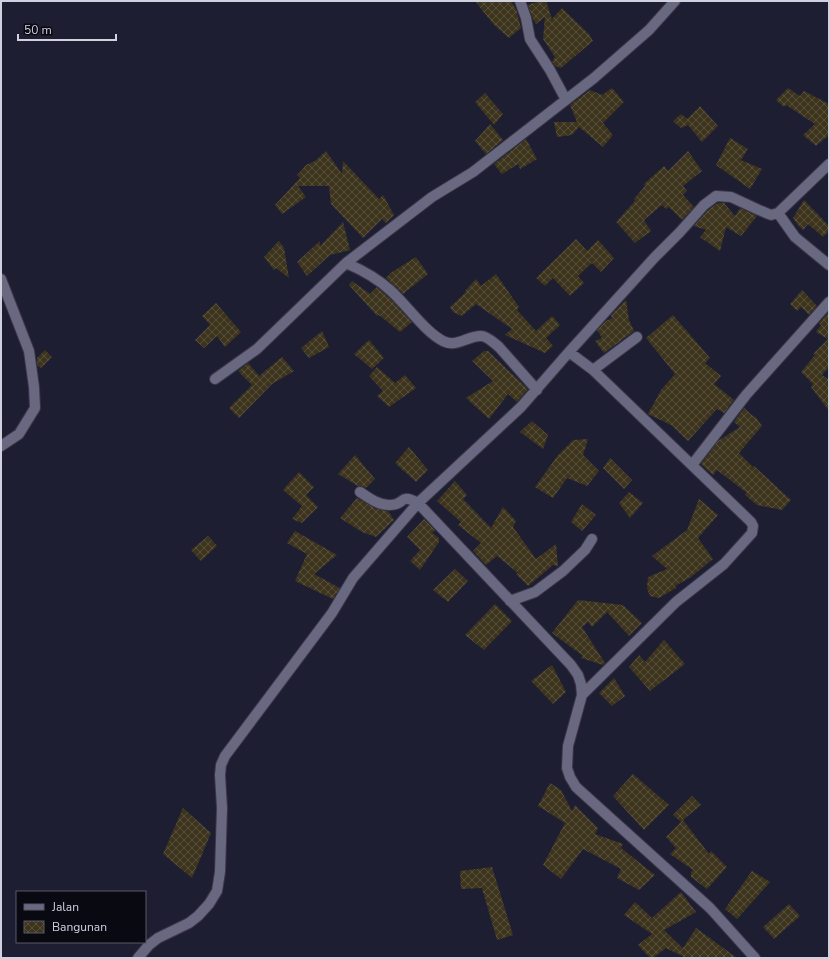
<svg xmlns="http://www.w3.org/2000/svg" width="830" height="959" viewBox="0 0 830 959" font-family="'Nunito Sans',sans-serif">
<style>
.building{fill:url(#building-cross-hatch)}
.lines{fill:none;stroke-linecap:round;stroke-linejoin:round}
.minor-casing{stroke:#393749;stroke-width:12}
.minor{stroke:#686881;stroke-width:10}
</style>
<defs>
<pattern id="building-cross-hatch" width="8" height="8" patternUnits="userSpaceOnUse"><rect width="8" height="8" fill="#3d341d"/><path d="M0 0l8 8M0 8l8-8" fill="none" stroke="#58503d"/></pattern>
</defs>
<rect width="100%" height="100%" fill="#1e1e32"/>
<path class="building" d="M475,1H511L516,9L521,28L509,38L494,25Z
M539,1H546L552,19L562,8L589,34L593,41L561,68L555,66L552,62L555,57L543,39L545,17L536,24L533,19L528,5Z
M612,88L624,102L603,123L613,135L603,147L579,127L572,135L557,137L554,122H577L570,105L590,90L602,95Z
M788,88L800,96L804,91L829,104V135L816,146L803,135L815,124L786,105L784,107L776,100Z
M485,93L503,114L494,125L475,102Z
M700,106L718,126L702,142L688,125L681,128L673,121L681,114L687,119Z
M490,124L503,140L486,154L475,141Z
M730,138L748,149L741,160L762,169L750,189L716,165Z
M526,139L537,159L520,169L518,164L502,174L494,164Z
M326,151L342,174L343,161L379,199L383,195L394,215L386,223L382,219L363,238L331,204L329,186H298L306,197L282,214L275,205L300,178L297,175L301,171L306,165L315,161Z
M688,151L702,171L683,186L687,191L683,195L694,207L682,220L669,207L666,209L662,205L644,220L651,231L635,243L616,222L635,201L634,199L645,186L644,184L664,166L668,171Z
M804,200L829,226V231L823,237L808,224L803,230L797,224L793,218Z
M718,203H724L735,216L740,208L757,216L741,236L726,227L720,251L700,237L706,230L694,226L708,210Z
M343,222L350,250L330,255L307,276L297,262L320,241V246Z
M576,239L587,251L598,240L614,258L601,272L592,263L578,276L584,283L570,296L553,278L545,286L536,278Z
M279,241L284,248L289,278L276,268L274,270L264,257Z
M416,257L428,274L403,294L386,278L392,272Z
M496,274L519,307L517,310L536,331L552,316L560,325L546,338L553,346L545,353L505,335L512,329L476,304L462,316L453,312L450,307L466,292L465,291L476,279L481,286Z
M352,281L370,294L377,287L392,300L412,322L400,332L379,315L377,316L349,285Z
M802,290L817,306L809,315L801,307L797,311L790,304Z
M626,300L629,320L634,331L604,353L595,341L602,338L597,330L606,321L612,318L611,315Z
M216,303L241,332L225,347L217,336L204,348L195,340L210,325L202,316Z
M829,312V367L822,375L829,380V411L811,387L813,384L801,372L815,355L813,354L828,339L816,332L821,325L819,323Z
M673,315L710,358L705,363L721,376L714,384L734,400L724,413L717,409L688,441L671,425L648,414L661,390L675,374L646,338Z
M322,331L329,347L309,358L301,348Z
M369,340L384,358L372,369L354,354Z
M45,350L52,357L41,368L37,365V358Z
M484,351H488L528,389L517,402L508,394L489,419L466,398L493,381L472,361Z
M282,357L294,371L272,384L239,418L229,408L252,385L238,371L248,363L259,376Z
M377,367L395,383L405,375L416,388L389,407L377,396L383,391L369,376Z
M744,408L754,417L755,416L762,426L739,453L753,467L754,466L791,500L782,510L757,505L745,495L747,493L717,470L713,475L701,464L718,441L740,427L734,422Z
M532,421L548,435L543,449L520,432Z
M588,439L583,455L599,471L587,486L567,478L553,498L535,487L558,455L573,440Z
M409,447L428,470L416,482L395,463Z
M355,455L375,479L366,488L361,486H358L338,474Z
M610,458L632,480L624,489L603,468Z
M299,472L314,487L306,495L318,507L302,523L292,519L302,506L283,490Z
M455,481L467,495L463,499L491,528L503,507L516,521L513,527L536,559L556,544L558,566L553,565L528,586L516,574L518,573L497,556L486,565L473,551L481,543L458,525L461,522L437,501Z
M629,492L643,503L630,518L619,503Z
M357,498L375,508L388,511L394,520L376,537L362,532L340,518Z
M699,499L718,515L698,538L713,559L691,577L675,586L676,588L659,598L650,596L647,588L648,577L667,569L652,556L687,530Z
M582,504L596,515L582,531L571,522Z
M424,519L435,530L432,533L439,538V542L420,570L410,561L420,550L407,537Z
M295,531L337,555L314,574L340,588L333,599L295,581L307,554L287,543Z
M208,536L217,546L201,561L191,550Z
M455,569L468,581L448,602L433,590Z
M578,600L623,605L642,623L629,636L607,612L592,627L588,622L582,627L605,663L603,665L581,658L583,656L552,633Z
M495,604L512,621L484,650L465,635Z
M664,640L685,664L650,691L629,667L639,655L645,662Z
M552,665L566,692L553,704L531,681Z
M614,678L625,696L612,706L599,693Z
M633,774L669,805L644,830L613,796Z
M550,783L561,790L572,811L575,805L598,828L595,834L623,844L621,848L655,875L639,890L617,878L621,869L583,849L561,879L543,865L565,823L538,806Z
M692,796L701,805L683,820L709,854L711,851L727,867L707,889L691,877V872L693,870L670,854L676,848L666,837L681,822L673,815Z
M183,808L211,833L192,878L163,854Z
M492,867L513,935L497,940L482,888L461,889L460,871Z
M752,871L770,882L737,919L725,909Z
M681,892L696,912L664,930L683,948L696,928L737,958H686L666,948L653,958H650L638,945L652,934L624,915L635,902L652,918Z
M789,904L800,916L774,939L763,927Z"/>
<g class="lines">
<g class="minor-casing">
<path id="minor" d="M520,1L526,18L530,39L550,70L566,100
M778,213L795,237L829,265
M346,263L432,197L473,172L594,78L649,30L675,1
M1,279L29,351L34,387L35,408L19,434L1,446
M569,352L593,370L751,522L753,526L752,533L724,564L676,602L582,695
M593,370L637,337
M215,379L257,349L346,263C362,270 377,278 390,290C406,304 425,332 443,341C456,348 467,336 481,336C487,336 494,343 499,347L537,390
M692,465L746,395L829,302
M360,492C369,498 378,505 389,505C406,506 398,492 418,503L571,665L578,675L581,684L582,695L568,746L567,768L570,777L576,787L710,908L755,958
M510,601L535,592L563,571L585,550L592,539
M138,958L149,945L158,938L189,923L198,916L209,904L217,891L220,872L222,808L220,775L221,765L225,756L332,613L353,578L418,503L521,407L569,352L655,257L680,232L704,205L716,196L731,197L759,210L771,215L778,213L829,164"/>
</g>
<use href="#minor" class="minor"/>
</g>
<rect width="830" height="959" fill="none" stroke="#d0d1df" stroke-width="4"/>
<rect x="16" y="891" width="130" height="52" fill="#090912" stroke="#595964"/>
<rect x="24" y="904" width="20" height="6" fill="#686881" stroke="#595964"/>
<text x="52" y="911" font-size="12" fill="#d0d1df">Jalan</text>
<rect x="24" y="921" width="20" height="12" fill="url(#building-cross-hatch)" stroke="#595964"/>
<text x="52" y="931" font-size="12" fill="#d0d1df">Bangunan</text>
<path d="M18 34v6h98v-6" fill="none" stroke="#d0d1df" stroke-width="2"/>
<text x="24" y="34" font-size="12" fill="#d0d1df" stroke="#090912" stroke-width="3" paint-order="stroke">50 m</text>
</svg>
